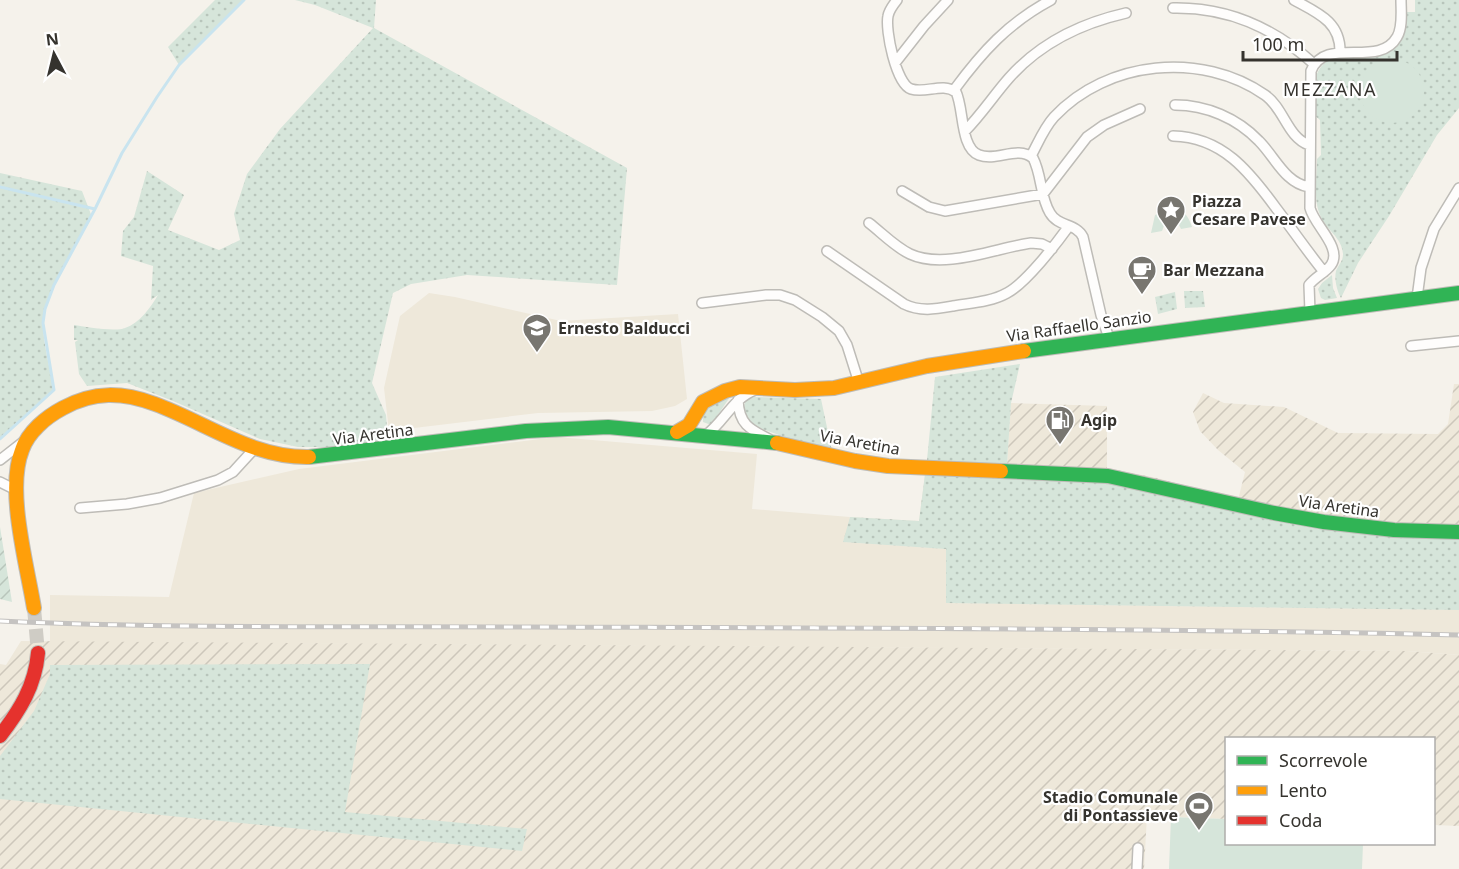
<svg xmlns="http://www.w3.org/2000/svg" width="1459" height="869" viewBox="0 0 1459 869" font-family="'Noto Sans',sans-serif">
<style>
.built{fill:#eee8da}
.industrial{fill:url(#industrial-furrows)}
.grass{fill:url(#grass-dots)}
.park{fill:#d6e5da}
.garden{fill:url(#garden-furrows)}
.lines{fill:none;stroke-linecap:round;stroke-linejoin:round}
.stream{stroke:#c9e4ef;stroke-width:3}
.secondary-tunnel{stroke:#cfccc5;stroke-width:14;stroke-dasharray:14 7;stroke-linecap:butt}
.street-casing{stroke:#bebcb7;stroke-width:12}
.fast-casing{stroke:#bebcb7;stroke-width:16}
.slow-casing{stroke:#bebcb7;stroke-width:16}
.jam-casing{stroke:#bebcb7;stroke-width:16}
.street{stroke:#fefdfc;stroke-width:9}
.fast{stroke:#30b455;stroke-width:14}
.slow{stroke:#ff9f0a;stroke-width:14}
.jam{stroke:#e5322d;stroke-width:14}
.rail-casing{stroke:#c5c3c1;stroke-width:5}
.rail{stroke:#fff;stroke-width:3;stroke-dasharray:9;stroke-linecap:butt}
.labels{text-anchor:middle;stroke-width:4.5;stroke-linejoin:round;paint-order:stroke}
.poi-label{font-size:16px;font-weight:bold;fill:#35332e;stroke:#fff;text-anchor:start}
.street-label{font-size:16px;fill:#35332e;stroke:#fff}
.neighbourhood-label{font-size:18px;letter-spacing:1.5px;fill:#35332e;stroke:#fff}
</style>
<defs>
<pattern id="industrial-furrows" width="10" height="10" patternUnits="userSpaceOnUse" patternTransform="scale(1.5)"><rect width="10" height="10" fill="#eee8da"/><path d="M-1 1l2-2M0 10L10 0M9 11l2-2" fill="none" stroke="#cdc7bb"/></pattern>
<pattern id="grass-dots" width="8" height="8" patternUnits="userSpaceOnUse" patternTransform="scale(1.5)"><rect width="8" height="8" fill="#d6e5da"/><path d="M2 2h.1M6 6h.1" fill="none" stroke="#b8c5bb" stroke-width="1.8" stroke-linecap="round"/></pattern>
<pattern id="garden-furrows" width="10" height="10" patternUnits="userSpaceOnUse" patternTransform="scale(1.5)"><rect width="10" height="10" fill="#d6e5da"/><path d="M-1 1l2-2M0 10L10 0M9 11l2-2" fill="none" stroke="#b8c5bb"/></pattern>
</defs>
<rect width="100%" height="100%" fill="#f5f2eb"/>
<path class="built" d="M429,293L455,297L561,321L678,314L687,399L675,406L652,411L538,413L389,431L384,388L400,316Z
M557,437L757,454L752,509L850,517L844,542L946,549V603L1459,610V655L1407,651L50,642V595L169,597L194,493L299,469Z"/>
<path class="industrial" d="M1454,384H1459V610L946,603V549L843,542L850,517L919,521L927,460L1007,464L1011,403L1107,406V468L1157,478L1238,500L1245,472L1218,450L1200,431L1193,412L1203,393L1224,403L1284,407L1338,433L1438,434L1448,424Z
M21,641L1407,651L1459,655V826L1434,825V738H1226V819L1147,816L1144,869H0V664L6,665Z"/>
<path class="grass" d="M215,0H244L179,65L168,47Z
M295,0H376L374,28L627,168L617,285L467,275L411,284L393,293L372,383L386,415L388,441L342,447H298L260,439L173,401L127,383L87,386L79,374L75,342L78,340H74V325C85,327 116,332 125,328C140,323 150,308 158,295L151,300L153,266L121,256L123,231L134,217L147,171L184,195L168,230L219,250L240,240L234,214L247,174L280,129L373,28L315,5Z
M1415,0H1459V108L1437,135L1389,216L1358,263L1341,298C1337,291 1334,279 1336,271C1338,265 1343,262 1343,254C1342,237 1325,229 1320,215C1313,199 1317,176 1317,159L1321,155L1320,120L1314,115C1315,94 1309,72 1330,59C1366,55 1409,65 1407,12H1415Z
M0,173L82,191L92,217C77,245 44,291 43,321C43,344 50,368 54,390L0,439Z
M1332,275L1333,288L1337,298L1325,300L1321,298L1318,289L1322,283Z
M1184,291H1203L1205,307L1185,308Z
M1175,292L1177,309L1158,314L1155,297Z
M1020,364L1011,403L1007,465L927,460L935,377Z
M730,397L711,425L703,422C702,405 716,402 730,397Z
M753,397L821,399L832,451L799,442L751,425C744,417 742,409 746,400Z
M925,474L1107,481L1459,537V610L946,603V549L843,542L850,517L919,521Z
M370,664L345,812L527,829L522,851L0,799V756L34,711L50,674V665Z"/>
<path class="park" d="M1360 91a32 32 0 1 1 64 0a32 32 0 1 1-64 0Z
M1169,208C1183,208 1188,215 1192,227L1181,229L1177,221L1169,220L1165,223L1162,231L1151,233L1155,215Z
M1171,817L1226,819V844H1363L1362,869H1169Z"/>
<path class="garden" d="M0,527L12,602L0,599Z"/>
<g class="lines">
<path class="stream" d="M0,187L95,209
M0,439L54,390L43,323L45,309L54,285L95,209L122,153L157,97L179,65L244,0"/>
<path class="secondary-tunnel" d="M34,608L38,653"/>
<g class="street-casing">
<path id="street" d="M897,0C893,5 889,10 888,16C885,30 896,84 911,89C926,94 942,82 956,92C964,108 960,148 979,155C997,162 1017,145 1033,158C1042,175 1040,197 1050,213C1058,227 1076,223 1083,237L1101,315L1109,338
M1294,0C1318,13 1341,22 1340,53
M1173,8C1228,7 1273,27 1314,64
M895,63L924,26L948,0
M954,90C982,52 1008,23 1051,0
M1175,105C1206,105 1237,118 1259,141C1275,157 1285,183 1309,187
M965,131C981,115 994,95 1009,78C1040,43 1082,23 1126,13
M1173,136C1222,137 1249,171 1276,208C1292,229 1307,251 1324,272
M1031,156C1038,143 1044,128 1054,117C1107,60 1202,51 1265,95C1284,108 1287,137 1309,145
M902,191L929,207L945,211L1043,194L1087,137L1104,125L1140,109
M869,223C882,233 895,247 910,254C944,270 996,248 1031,243L1042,244L1052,249
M827,251L904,304C920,312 936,309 953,306C970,303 991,302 1007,293C1026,283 1056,244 1069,226
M1417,298L1421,268L1434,229L1459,188
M702,303L766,295H780L795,300L822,317L839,331L847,345L859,383
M1310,312L1309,285C1315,277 1325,273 1331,265C1343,248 1314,225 1310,208L1311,71C1325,35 1379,69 1397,37C1403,27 1401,11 1401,0
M1411,346L1459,341
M738,400C739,424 749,429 769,439
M704,434L706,435C724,422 733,398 755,390
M0,460L23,442
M0,482L16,490
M80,508L127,504L160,498L218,480L233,472L254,449
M1137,869L1138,848"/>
</g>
<g class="fast-casing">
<path id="fast" d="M1024,351L1459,293
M309,457L526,431L608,427L777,443
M1001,471L1108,476L1274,513L1324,522L1394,530L1459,532"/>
</g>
<g class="slow-casing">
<path id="slow" d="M677,432L689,425L703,402L725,391L740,387L795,390L834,388L927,366L1024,351
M777,443L855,461L888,466L1001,471
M34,608C27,565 6,490 22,450C28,432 46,417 63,408C94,391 122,392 155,404C207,423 252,458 309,457"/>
</g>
<g class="jam-casing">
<path id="jam" d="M0,736C20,710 35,686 38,653"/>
</g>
<use href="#street" class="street"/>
<use href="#fast" class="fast"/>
<use href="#slow" class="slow"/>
<use href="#jam" class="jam"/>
<g class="rail-casing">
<path id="rail" d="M0,621C176,629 352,626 528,627C838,628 1149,628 1459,635"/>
</g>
<use href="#rail" class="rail"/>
</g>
<defs>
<g id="sight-pin" transform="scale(1.5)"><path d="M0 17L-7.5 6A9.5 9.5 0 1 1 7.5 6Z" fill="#787670" stroke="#fff"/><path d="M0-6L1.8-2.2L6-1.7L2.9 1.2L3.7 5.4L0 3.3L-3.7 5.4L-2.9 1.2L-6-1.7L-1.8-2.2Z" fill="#fff"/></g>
<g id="cafe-pin" transform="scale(1.5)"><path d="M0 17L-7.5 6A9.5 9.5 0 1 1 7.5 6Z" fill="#787670" stroke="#fff"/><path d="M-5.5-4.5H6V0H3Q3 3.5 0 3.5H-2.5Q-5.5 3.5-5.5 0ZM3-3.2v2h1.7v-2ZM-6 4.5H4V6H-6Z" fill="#fff"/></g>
<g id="school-pin" transform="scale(1.5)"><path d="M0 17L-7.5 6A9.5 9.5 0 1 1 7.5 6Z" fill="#787670" stroke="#fff"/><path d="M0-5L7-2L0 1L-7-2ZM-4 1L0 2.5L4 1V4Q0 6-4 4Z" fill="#fff"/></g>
<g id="fuel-pin" transform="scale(1.5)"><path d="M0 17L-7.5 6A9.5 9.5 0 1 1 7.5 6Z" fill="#787670" stroke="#fff"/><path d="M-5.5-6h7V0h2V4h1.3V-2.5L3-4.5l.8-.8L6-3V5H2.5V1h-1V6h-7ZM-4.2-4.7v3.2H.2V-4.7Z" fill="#fff"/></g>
<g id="stadium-pin" transform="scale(1.5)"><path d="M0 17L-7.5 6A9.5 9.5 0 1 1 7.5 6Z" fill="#787670" stroke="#fff"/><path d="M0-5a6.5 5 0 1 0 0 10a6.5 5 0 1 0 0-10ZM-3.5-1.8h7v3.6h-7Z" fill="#fff"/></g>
</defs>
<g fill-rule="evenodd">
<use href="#sight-pin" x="1171" y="210"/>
<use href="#cafe-pin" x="1142" y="270"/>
<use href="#school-pin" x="537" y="328"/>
<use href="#fuel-pin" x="1060" y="420"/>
<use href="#stadium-pin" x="1199" y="806"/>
</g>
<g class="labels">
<g class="poi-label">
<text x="1192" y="207">Piazza<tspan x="1192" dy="18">Cesare Pavese</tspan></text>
<text x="1163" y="276">Bar Mezzana</text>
<text x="558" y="334">Ernesto Balducci</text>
<text x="1081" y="426">Agip</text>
<text x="1178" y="803" text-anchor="end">Stadio Comunale<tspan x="1178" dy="18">di Pontassieve</tspan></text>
</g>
<g class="street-label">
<text transform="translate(1079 326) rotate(-8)" y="6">Via Raffaello Sanzio</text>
<text transform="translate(373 434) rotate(-7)" y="6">Via Aretina</text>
<text transform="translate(860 442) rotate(10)" y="6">Via Aretina</text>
<text transform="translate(1339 506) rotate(8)" y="6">Via Aretina</text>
</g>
<g class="neighbourhood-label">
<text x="1330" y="96">MEZZANA</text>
</g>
</g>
<rect x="1225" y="737" width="210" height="108" fill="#ffffff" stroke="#aeadab" stroke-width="1.5"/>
<rect x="1237" y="756" width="30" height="9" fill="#30b455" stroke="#aeadab" stroke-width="1.5"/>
<text x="1279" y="767" font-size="18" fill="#35332e">Scorrevole</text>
<rect x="1237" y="786" width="30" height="9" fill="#ff9f0a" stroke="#aeadab" stroke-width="1.5"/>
<text x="1279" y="797" font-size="18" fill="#35332e">Lento</text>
<rect x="1237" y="816" width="30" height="9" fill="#e5322d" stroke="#aeadab" stroke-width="1.5"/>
<text x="1279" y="827" font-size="18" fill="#35332e">Coda</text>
<g transform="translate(54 54) rotate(353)" stroke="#ffffff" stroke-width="4.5" paint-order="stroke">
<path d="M0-4.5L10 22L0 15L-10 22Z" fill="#35332e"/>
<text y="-9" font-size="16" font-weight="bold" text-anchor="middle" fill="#35332e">N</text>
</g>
<path d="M1243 51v9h154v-9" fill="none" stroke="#35332e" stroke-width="3"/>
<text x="1252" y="51" font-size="18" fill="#35332e" stroke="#ffffff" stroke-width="4.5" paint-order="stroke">100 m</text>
</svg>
